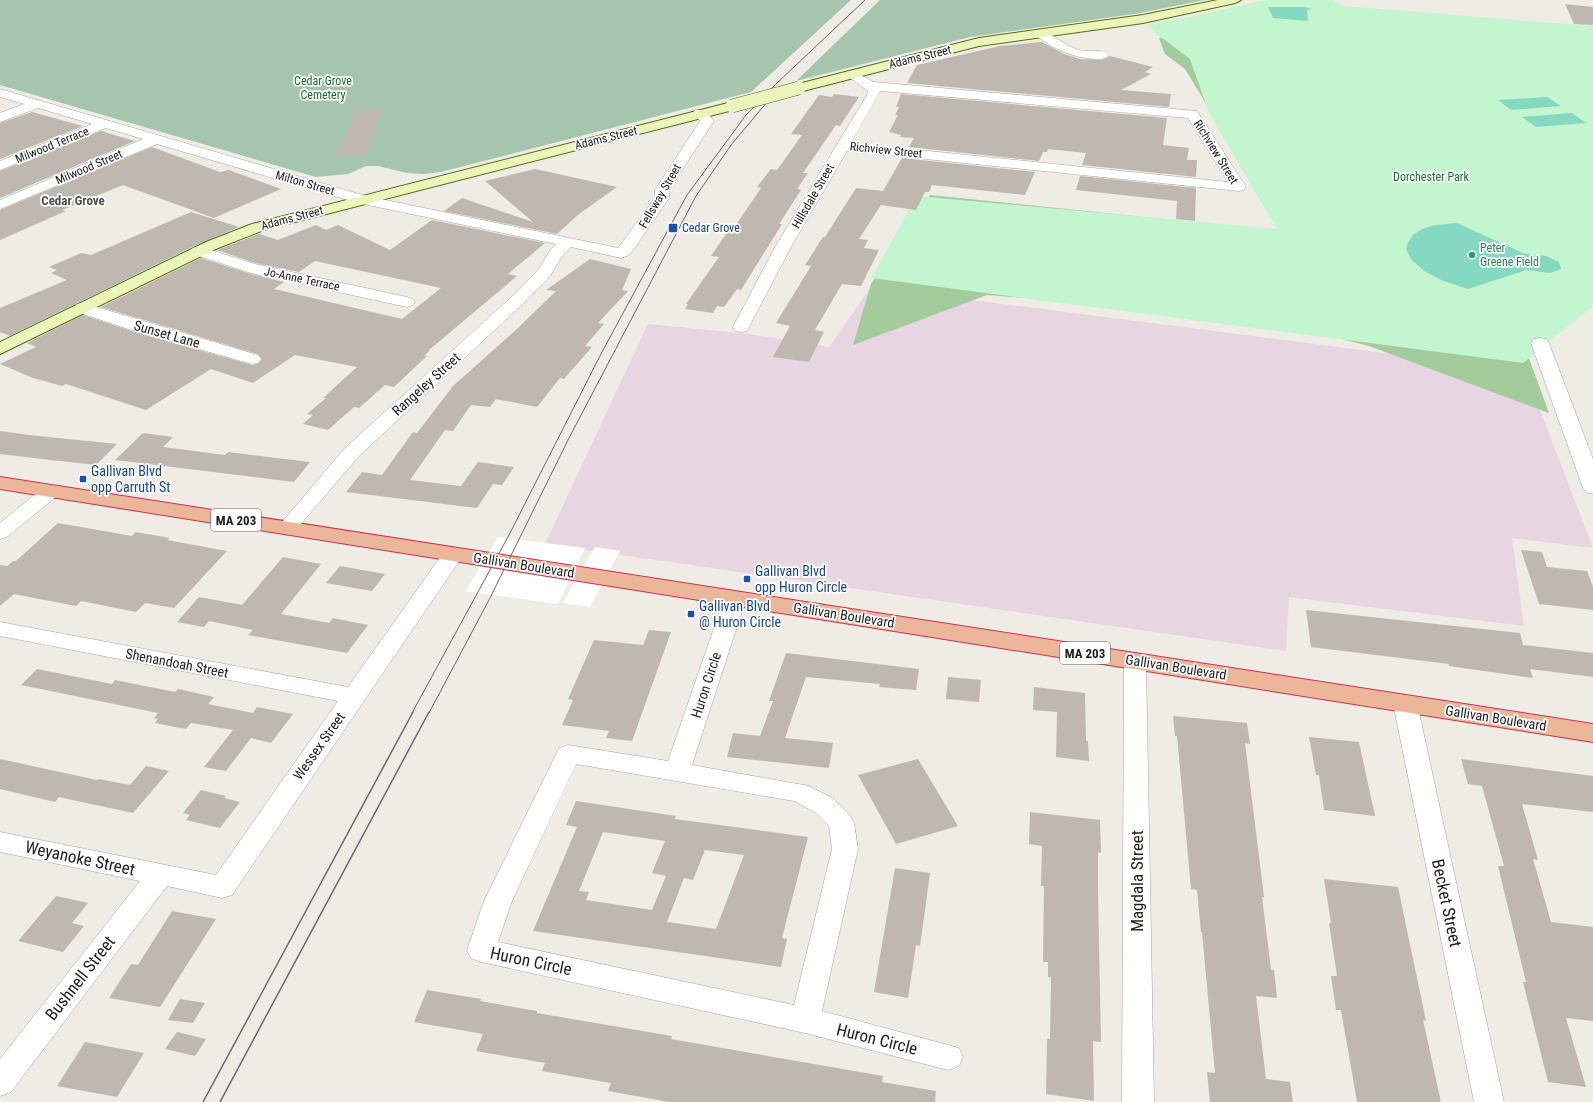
<svg xmlns="http://www.w3.org/2000/svg" width="1593" height="1102" viewBox="0 0 1593 1102" font-family="'Roboto Condensed',sans-serif">
<style>
.industrial{fill:#e7d6e1}
.forest{fill:#a3cb9b}
.cemetery{fill:#a6c5af}
.park{fill:#c3f6ce}
.pitch{fill:#86d8c3}
.pier{fill:#fff}
.building{fill:#beb8b1;fill-rule:evenodd}
.lines{fill:none;stroke-linecap:round;stroke-linejoin:round}
.minor-casing{stroke:#a4a4a4;stroke-width:1}
.secondary-casing{stroke:#566d0c;stroke-width:2}
.trunk-casing{stroke:#ce2f51;stroke-width:2}
.minor{fill:#fff;fill-rule:evenodd}
.secondary{fill:#ebf5bb;fill-rule:evenodd}
.trunk{fill:#ecb69b;fill-rule:evenodd}
.tram-far1{stroke:#6b6b6b;stroke-width:1}
.tram{stroke:#6b6b6b;stroke-width:1.5}
.secondary-bridge-casing{stroke:#566d0c;stroke-width:14;stroke-linecap:butt}
.secondary-bridge{stroke:#ebf5bb;stroke-width:13}
.transit-dot{fill:#1a4fb4;stroke:#fff;stroke-width:1.5}
.leisure-dot{fill:#2e9e5b;stroke:#fff;stroke-width:1.5}
.labels{text-anchor:middle;stroke-width:3.5;stroke-linejoin:round;paint-order:stroke}
.far-street-label{font-size:12px;fill:#1d1d1d;stroke:#fff}
.far-park-label{font-size:12px;fill:#127527;stroke:#fff}
.far-transit-label{font-size:12px;fill:#164399;stroke:#fff;text-anchor:start}
.far-leisure-label{font-size:12px;fill:#27864d;stroke:#fff;text-anchor:start}
.far-neighbourhood-label{font-size:13px;font-weight:bold;fill:#505050;stroke:#fff}
.shield{fill:#fff;stroke:#616161;stroke-width:1}
.shield-label{font-size:13px;font-weight:bold;fill:#1d1d1d}
.street-label{font-size:14px;fill:#1d1d1d;stroke:#fff}
.transit-label{font-size:14px;fill:#164399;stroke:#fff;text-anchor:start}
.near-street-label{font-size:17px;fill:#1d1d1d;stroke:#fff}
</style>
<rect width="100%" height="100%" fill="#eeece4"/>
<path class="industrial" d="M871,287L1525,371L1593,548L1512,538L1524,626L1289,597L1286,651L545,544L648,324L749,334L829,347Z"/>
<path class="forest" d="M1179,34L1519,331L1549,413L1369,346L1250,316L987,295L853,345L871,284L930,195L1279,231L1214,117L1185,69L1165,54L1159,38Z"/>
<path class="cemetery" d="M0,0H851L751,92L441,172L423,174L407,173L378,166H366L348,174L316,177L0,85Z
M880,0H1205L1134,14L970,37L796,81Z"/>
<path class="park" d="M1266,0H1333L1343,6L1593,26V306L1523,363L871,278L917,196L1277,229L1209,113L1190,59L1145,25L1194,16Z"/>
<path class="pitch" d="M1268,7H1304L1312,9L1307,10L1308,21L1273,18Z
M1547,97L1561,106L1511,110L1498,100Z
M1572,113L1586,123L1536,127L1522,117Z
M1457,223L1523,253L1546,256L1559,262L1561,269L1550,273L1527,270L1468,289L1443,281L1424,271L1411,259L1406,249C1412,225 1436,225 1457,223Z"/>
<path class="pier" d="M498,537L585,548L558,604L466,591Z
M595,547L620,551L590,607L563,603Z"/>
<path class="building" d="M1565,4L1593,7V25L1574,24Z
M1042,42L1064,54L1080,59L1101,60L1110,56L1153,67L1145,72L1151,74L1121,90L1171,94L1169,107L907,83L917,65L1000,46Z
M834,94L859,97L840,126L836,125L803,173H808L797,189L801,190L779,224H782L741,290L737,289L724,307L717,306L713,313L685,309L688,304H686L719,257L711,256L728,231L731,232L759,191L761,188L757,187L771,169L777,170L802,135L791,134L819,95L832,97Z
M901,94L1167,118L1163,145L1189,148L1187,160H1197L1196,177L1082,165L1086,153L1048,149L1047,152H1043L1039,161L909,147L914,138L900,137L901,135L889,132L898,115H895L899,107H896Z
M381,109L380,112H382L365,155L335,156L356,110Z
M32,112L83,126L0,159V123Z
M101,131L135,141L0,198V171Z
M152,147L220,172L229,170L281,189L214,218L123,185L62,210L66,211L0,240V210Z
M902,158L1035,172L1025,195L932,185L929,192H925L916,210L881,205L859,239L868,240L864,248L879,250L861,286L842,284L815,330L824,332L809,362L773,357L790,326L776,323L811,266L805,265L823,237H825L856,188L883,191Z
M535,169L617,187L579,214L557,234L444,211L462,198L533,222L485,181Z
M1080,176L1196,188L1195,221L1176,219L1177,201L1076,190Z
M191,212L239,227L192,247L10,336L0,332V308L67,280L51,273L57,270L49,267L81,253L91,255Z
M432,220L545,243L508,274L517,276L429,350H430L424,356H427L394,387L385,385L359,408L354,407L328,430L303,424L313,415L307,414L326,398H323L357,367L295,355L253,383L211,369L146,410L66,384L62,386L33,378L0,364L36,347L27,343L83,315L125,329L252,365L258,364L262,359L258,354L101,307L201,258L251,274L284,282L274,289L402,319L441,288L315,261L299,272L255,263L217,250L259,234L278,240L316,225L326,230L338,225L390,250Z
M590,259L631,269L622,290L628,291L598,323L604,324L585,346L592,347L564,379L560,378L537,407L496,399L490,407L471,405L453,431L445,430L410,480L461,486L478,462L514,467L502,485L493,484L477,508L346,492L362,472L382,475L413,432L417,433L453,386L517,329L556,291L546,290Z
M0,431L29,435L117,444L96,465L42,459L0,454Z
M143,433L173,437L163,447L225,455L228,452L310,462L294,482L115,460Z
M58,523L132,536L136,532L170,538L167,540L227,551L174,608L145,603L136,612L81,601L76,606L14,594L0,606V565L7,566L13,561H16Z
M1521,550L1542,552L1547,567L1587,571L1593,587V610L1539,604Z
M283,557L321,564L281,614L329,623L333,618L368,625L347,653L248,635L253,630L209,621L204,627L177,622L199,597L242,605Z
M340,566L385,574L372,591L326,583Z
M1306,610L1520,633L1523,645L1593,653V677L1530,669L1533,678L1449,666V664L1311,647Z
M649,630L671,632L632,741L606,738L609,731L562,725L573,700L568,699L594,640L643,645Z
M786,653L919,669L916,690L879,687L880,684L806,677L785,738L833,743L829,768L727,757L733,733L760,736L773,701H769Z
M37,669L112,684L115,680L175,692L178,689L214,697L208,704L253,713L257,707L293,714L271,743L251,738L226,771L204,767L233,730L191,723L186,729L155,723L158,719L154,718L158,713L21,685Z
M948,677L981,680L979,702L946,699Z
M1034,687L1085,693L1086,741H1088L1089,761L1056,757L1057,712L1033,710Z
M1173,716L1247,723L1250,744L1245,743L1264,897H1262L1271,970H1274L1277,998L1256,996L1266,1079L1290,1082L1293,1102H1210L1207,1072L1215,1073L1202,932H1201L1197,890L1191,889L1177,736H1175Z
M1309,737L1359,742L1375,816L1324,810L1319,775H1316Z
M0,759L97,780L99,779L130,785L146,766L169,771L133,813L59,797L55,802L0,789Z
M918,759L958,826L896,844L858,775Z
M1461,759L1593,776V812L1522,804L1538,860L1533,859L1551,922L1593,927V1021L1566,1018L1586,1087L1548,1082L1523,982H1526L1498,866H1504L1482,786L1468,784Z
M201,790L226,796L224,798L240,802L220,828L186,820L190,815L183,813Z
M576,801L676,816L675,819L808,837L782,938L787,939L781,967L533,931L577,827L566,825ZM603,832L665,841L652,873L666,876L652,910L586,900L589,892L579,891ZM705,850L744,855L716,929L667,922L684,878L693,880Z
M1030,812L1100,820L1101,853L1098,852V893L1101,1042L1093,1041L1094,1101L1046,1094L1047,1039H1050L1051,977H1048V962H1043L1044,886H1041L1042,846L1029,844Z
M895,868L930,873L920,946L916,945L908,998L874,992Z
M1324,879L1398,887L1426,1021L1423,1020L1441,1102H1357L1341,1010H1336L1331,976H1337L1329,923H1331Z
M56,896L88,903L72,923L84,926L63,952L18,941Z
M172,911L216,919L160,1007L109,998L131,964L138,965Z
M427,990L481,999L480,1001L537,1011V1013L672,1036L671,1039L883,1076L882,1082L936,1091L935,1102H669L608,1091L611,1083L542,1071L545,1063L476,1051L483,1034L414,1022Z
M180,999L205,1003L193,1023L168,1020Z
M177,1032L206,1039L195,1056L165,1049Z
M85,1042L144,1053L117,1097L57,1086Z"/>
<g class="lines">
<g class="minor-casing">
<path id="minor" d="M1039,30C1053,33 1064,46 1079,50C1087,52 1104,48 1109,55C1106,59 1103,59 1098,59C1074,59 1054,49 1035,35L1033,33L1035,31Z
M852,71L874,82L1197,111L1246,187L1244,190L1239,191L847,151L791,247L749,327L747,331L741,332L735,331L733,327L775,247L867,95L868,91L846,75ZM880,91L1188,118L1228,182L851,143Z
M0,89L366,196L618,248L655,198V190L700,121L693,113L695,110H705L714,121L669,190V198L632,252L627,256L621,258L571,247L563,255L550,276L529,298L359,456L294,532L287,534L280,532L277,528L345,448L517,292L538,270L551,249L556,244L358,203L157,144L0,209V200L143,139L106,128L0,170V161L92,124L38,108L0,122V113L24,104L0,97Z
M198,246L255,264L407,297L413,299L415,302L413,305L407,307L251,273L193,254L190,251L193,248Z
M83,303L258,355L261,359L258,363L252,364L125,328L77,312L75,308L77,304Z
M1540,338L1546,339L1549,343L1593,459V494L1586,492L1583,488L1531,343L1534,339Z
M51,485L58,487L61,491L58,495L7,537L0,539V523L44,487Z
M453,548L460,549L464,554L232,895L222,898L167,886L11,1092L0,1096V1059L140,881L0,852V832L216,875L338,701L0,636V622L348,687L446,549Z
M735,592L743,594L746,599L692,765L809,786L834,799L850,816L854,823L858,849L822,1011L959,1048L963,1057L959,1066L948,1070L805,1033L481,962L471,958L467,950L484,901L559,748L568,745L668,761L724,599L727,594ZM576,764L794,801L816,813L829,826L832,849L794,1005L498,942L512,901Z
M1135,653L1143,656L1146,661L1154,1102H1122L1124,661L1127,656Z
M1405,695L1413,697L1417,703L1504,1102H1474L1393,703L1397,697Z"/>
</g>
<g class="secondary-casing">
<path id="secondary" d="M1218,0H1241L1235,3L1143,23L979,46L799,92L794,91L792,88L794,85L979,38L1143,15Z
M732,102L737,103L739,106L737,109L264,230L218,248L0,354V342L206,242L252,224Z"/>
</g>
<g class="trunk-casing">
<path id="trunk" d="M0,477L1593,724V742L0,489Z"/>
</g>
<use href="#minor" class="minor"/>
<use href="#secondary" class="secondary"/>
<use href="#trunk" class="trunk"/>
<path class="tram-far1" d="M412,713L509,535L603,350L687,195L746,115L777,83L865,0
M429,713L490,598L569,438L696,196L731,145L773,95"/>
<path class="tram" d="M203,1102L413,712
M220,1102L429,712"/>
<g class="secondary-bridge-casing">
<path id="secondary-bridge" d="M732,106L799,88"/>
</g>
<use href="#secondary-bridge" class="secondary-bridge"/>
</g>
<g class="transit-dot">
<rect x="668" y="223" width="10" height="10" rx="2"/>
<rect x="79" y="475" width="8" height="8" rx="2"/>
<rect x="743" y="575" width="8" height="8" rx="2"/>
<rect x="687" y="610" width="8" height="8" rx="2"/>
</g>
<circle class="leisure-dot" cx="1472" cy="255" r="4"/>
<g class="labels">
<g class="far-street-label">
<text transform="translate(920 57) rotate(-14)" y="4">Adams Street</text>
<text transform="translate(606 138) rotate(-14)" y="4">Adams Street</text>
<text transform="translate(52 145) rotate(-22)" y="4">Milwood Terrace</text>
<text transform="translate(886 150) rotate(6)" y="4">Richview Street</text>
<text transform="translate(1216 152) rotate(58)" y="4">Richview Street</text>
<text transform="translate(89 167) rotate(-23)" y="4">Milwood Street</text>
<text transform="translate(305 183) rotate(16)" y="4">Milton Street</text>
<text transform="translate(660 196) rotate(-60)" y="4">Fellsway Street</text>
<text transform="translate(813 196) rotate(-60)" y="4">Hillsdale Street</text>
<text transform="translate(292 218) rotate(-15)" y="4">Adams Street</text>
<text transform="translate(302 279) rotate(12)" y="4">Jo-Anne Terrace</text>
</g>
<g class="far-park-label">
<text x="323" y="85">Cedar Grove<tspan x="323" dy="14">Cemetery</tspan></text>
<text x="1431" y="181">Dorchester Park</text>
</g>
<g class="far-transit-label">
<text x="682" y="232">Cedar Grove</text>
</g>
<g class="far-leisure-label">
<text x="1480" y="252">Peter<tspan x="1480" dy="14">Greene Field</tspan></text>
</g>
<g class="far-neighbourhood-label">
<text x="73" y="205">Cedar Grove</text>
</g>
<g class="shield">
<rect x="211" y="509" width="50" height="22" rx="3"/>
<rect x="1060" y="642" width="50" height="22" rx="3"/>
</g>
<g class="shield-label">
<text x="236" y="525">MA 203</text>
<text x="1085" y="658">MA 203</text>
</g>
<g class="street-label">
<text transform="translate(167 334) rotate(16)" y="5">Sunset Lane</text>
<text transform="translate(426 384) rotate(-42)" y="5">Rangeley Street</text>
<text transform="translate(524 565) rotate(9)" y="5">Gallivan Boulevard</text>
<text transform="translate(844 615) rotate(9)" y="5">Gallivan Boulevard</text>
<text transform="translate(177 663) rotate(11)" y="5">Shenandoah Street</text>
<text transform="translate(1176 667) rotate(9)" y="5">Gallivan Boulevard</text>
<text transform="translate(706 685) rotate(-72)" y="5">Huron Circle</text>
<text transform="translate(1496 718) rotate(9)" y="5">Gallivan Boulevard</text>
<text transform="translate(319 746) rotate(-55)" y="5">Wessex Street</text>
</g>
<g class="transit-label">
<text x="91" y="476">Gallivan Blvd<tspan x="91" dy="16">opp Carruth St</tspan></text>
<text x="755" y="576">Gallivan Blvd<tspan x="755" dy="16">opp Huron Circle</tspan></text>
<text x="699" y="611">Gallivan Blvd<tspan x="699" dy="16">@ Huron Circle</tspan></text>
</g>
<g class="near-street-label">
<text transform="translate(80 858) rotate(12)" y="6">Weyanoke Street</text>
<text transform="translate(1137 881) rotate(-90)" y="6">Magdala Street</text>
<text transform="translate(1447 903) rotate(78)" y="6">Becket Street</text>
<text transform="translate(531 961) rotate(12)" y="6">Huron Circle</text>
<text transform="translate(80 978) rotate(-52)" y="6">Bushnell Street</text>
<text transform="translate(877 1039) rotate(14)" y="6">Huron Circle</text>
</g>
</g>
</svg>
